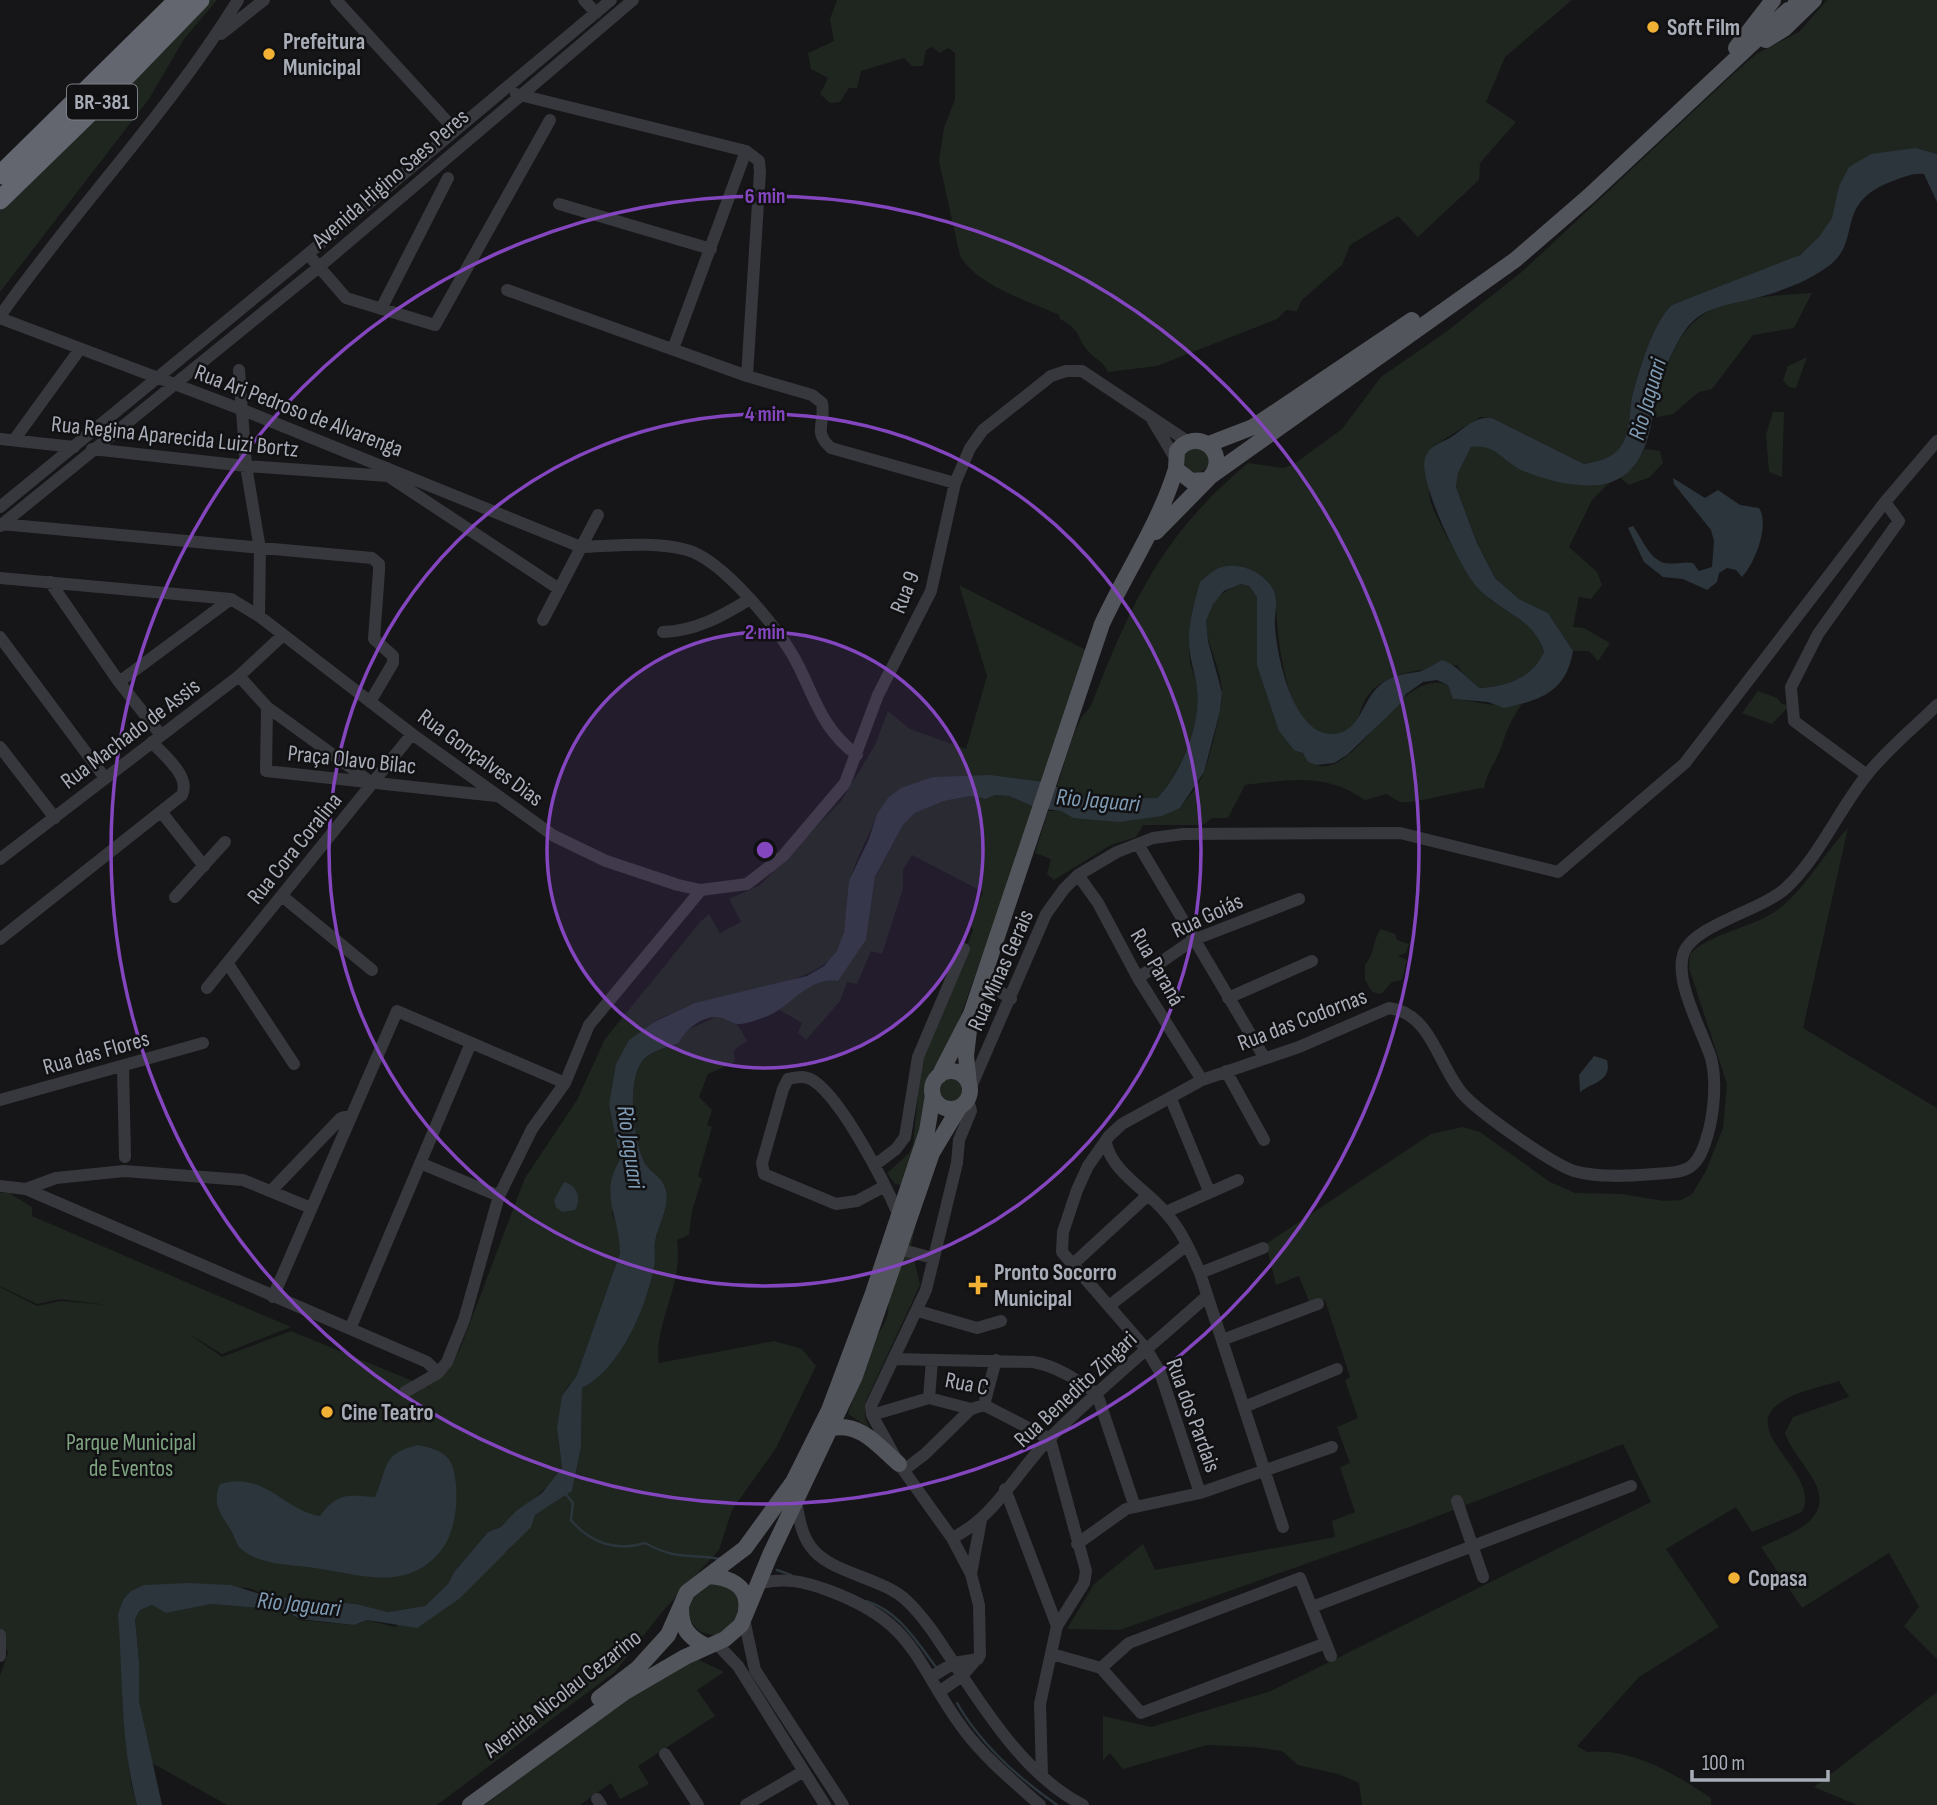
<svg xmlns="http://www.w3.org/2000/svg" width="1937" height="1805" viewBox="0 0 1937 1805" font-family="'Sofia Sans Condensed',sans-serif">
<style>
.green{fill:#1e261f}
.water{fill:#2c353c}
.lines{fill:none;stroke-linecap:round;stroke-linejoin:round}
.stream{stroke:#2c353c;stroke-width:2.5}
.minor{stroke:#37383d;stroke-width:12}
.major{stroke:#53555c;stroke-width:16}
.highway{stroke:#63666e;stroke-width:19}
.ring{fill:none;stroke:#8446be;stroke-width:3.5}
.poi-dot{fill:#f2b134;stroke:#111113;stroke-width:2.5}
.labels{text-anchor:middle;stroke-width:5;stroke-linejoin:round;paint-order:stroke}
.shield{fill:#111113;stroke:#7b7e86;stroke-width:2}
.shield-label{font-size:21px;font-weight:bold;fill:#a8adb8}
.poi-label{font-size:23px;font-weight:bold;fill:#a8adb8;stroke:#111113;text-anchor:start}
.street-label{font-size:23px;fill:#a8adb8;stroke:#111113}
.park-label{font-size:23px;fill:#7fa381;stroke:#111113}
.water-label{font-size:24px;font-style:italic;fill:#7f9bb3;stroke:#111113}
.centre{fill:#8446be;stroke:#111113;stroke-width:3.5}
.ring-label{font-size:21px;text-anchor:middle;font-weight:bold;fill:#8446be;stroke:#111113;stroke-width:5;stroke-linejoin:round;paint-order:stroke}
</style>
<rect width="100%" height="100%" fill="#161618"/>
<path class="green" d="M201,0H217L184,39L149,99L0,292V210Z
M837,0H1572L1505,57L1486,102L1516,122L1480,163L1479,180L1418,237L1398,216L1350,245L1342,265L1301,301L1297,311L1286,310L1277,319L1157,366L1108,372C1101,359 1097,361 1089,352C1075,337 1084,332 1060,319L1059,315C1026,300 980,287 960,256L939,161L944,128L955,99V53L948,48L940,53L932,47L926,50L923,66H912L904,58L861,71L857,88H849L840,102L830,103L820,94L828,78L811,69L808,53L834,41L830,19Z
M1827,0H1937V154L1916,148L1839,186C1837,196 1836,209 1832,218C1810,269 1720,288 1672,305C1653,322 1640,368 1633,393C1628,412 1632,434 1618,450C1611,459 1595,462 1584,464L1492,418L1480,417L1435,445C1433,460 1427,484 1430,499C1435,520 1475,589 1492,601C1514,616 1536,625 1544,652C1532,678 1508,686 1480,688L1467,679L1457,665C1425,671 1384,668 1365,700C1357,715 1361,725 1341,733C1286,753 1275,627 1276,595L1254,572L1193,607C1190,626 1188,643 1190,662C1192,671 1196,679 1197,688C1201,723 1181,774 1156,799H1088L1057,786C1064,765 1070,741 1080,720C1083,714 1089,710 1092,703C1133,600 1161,536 1248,463L1283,468L1294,464L1342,429L1381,377L1446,332L1524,270L1730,77L1756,54L1799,32Z
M1812,293L1794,328L1753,335L1712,389L1699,392L1673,414L1653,418C1678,307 1703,300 1812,293Z
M1807,357L1796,388L1789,387L1783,380L1788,366Z
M1773,412H1784L1782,477L1769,472L1766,435Z
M1196,443L1213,459C1202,477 1186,480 1183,455Z
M1482,445C1497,450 1506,461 1519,468C1541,481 1585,486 1610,482L1592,500L1569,547L1597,572L1602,585L1591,599L1579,597L1573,627L1584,628L1610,643L1598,661L1589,651H1573L1548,613L1519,599L1495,578L1477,542L1456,487L1458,473L1471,447Z
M1645,449L1660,451L1663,463L1650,477L1629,485L1619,477L1633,468Z
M1241,584L1249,586L1257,597L1288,741C1293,749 1296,749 1304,754C1308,757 1312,763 1316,765C1358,779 1399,665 1448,685L1453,699C1477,701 1500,709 1522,704C1511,720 1508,727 1502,745C1497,760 1487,772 1484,788C1465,789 1412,805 1401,802C1396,801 1391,796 1386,794L1365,800C1324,772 1291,780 1245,785L1228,818H1212L1203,825H1143L1136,837L1111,845L1054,880L1047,874L1051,859L1035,853L1048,811H1061L1073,818L1180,808C1189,797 1199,785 1204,772C1210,758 1222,708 1222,694C1222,652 1176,610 1241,584Z
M959,585L1086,650L1044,782L991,775L877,814C871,833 860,850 854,868C846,892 848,934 837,951C815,988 716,993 675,1012C670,1015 660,1017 656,1021C645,1031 618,1089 609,1105L620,1160L612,1214L620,1232V1253L577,1375L566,1389L557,1428L562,1468L554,1481L501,1527L488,1532L454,1572L448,1584L425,1606L388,1612L356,1604L267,1596L249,1588L144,1585L122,1661L123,1712L131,1784L137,1805H0V1676L8,1653L0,1629V1287L37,1306L61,1301L108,1305L60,1299L37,1304L0,1286V1193H9L32,1207V1216L291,1327L222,1354L189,1334L222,1357L291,1331L432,1389L427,1386L452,1364L460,1349L525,1178L577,1100L605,1039L701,921L709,914L720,933L741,922L729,899L760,885L841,801L875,745L888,711L910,729L966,749L987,676Z
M1758,691L1777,698L1782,704L1790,705L1772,724L1742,713Z
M995,795L1009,796L1036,808L951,1042L928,1076L925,1087L926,1127L901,1185L895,1184L887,1173L909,1153L913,1145L921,1064L973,930L970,924L983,892L912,855L903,870V889L882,954L871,951L857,984L847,982L840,1001L806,1040L798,1032L802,1023L778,1009C795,995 816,978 838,980L866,940L875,878L903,825L915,813L944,801L971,796L986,799Z
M1848,828L1803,1028L1937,1108V1659L1904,1626L1919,1607L1889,1553L1802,1608L1761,1547C1796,1531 1841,1518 1808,1471C1800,1459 1790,1447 1785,1433L1793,1417L1849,1397L1839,1381C1821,1387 1798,1391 1783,1401C1733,1430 1823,1473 1802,1512L1752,1532L1736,1507L1666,1549L1719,1627L1639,1677L1577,1746L1587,1752C1631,1747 1676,1774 1711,1798V1805H1362L1359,1783L1338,1774L1298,1765L1282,1751L1254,1747L1207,1745L1123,1769L1110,1753L1103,1760V1716L1151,1727L1271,1691L1651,1502L1623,1444L1412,1526L1120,1630L1067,1629L1094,1584L1143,1544L1155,1570L1335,1537L1332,1521L1355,1512L1340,1467L1350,1463L1337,1427L1358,1418L1345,1380L1350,1377L1325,1300L1310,1304L1299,1276L1276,1285L1266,1244L1431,1134L1463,1127L1480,1132L1550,1182L1575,1193L1621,1194L1664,1201L1681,1200L1692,1194L1706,1171L1723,1128L1727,1084L1689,968L1690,954C1711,933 1747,929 1773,913C1803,894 1823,854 1848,828Z
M1381,929L1395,934L1397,940L1409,944L1406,953L1398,956L1407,960L1402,980L1392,982L1381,994L1372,992L1365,980V965C1375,954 1372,940 1381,929Z
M718,1016L738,1025L747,1041L734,1050L735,1062L708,1074L699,1097L712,1110L707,1125L712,1127L698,1176L702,1179L692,1211L689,1235L677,1240C684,1286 653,1324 659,1363L774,1341L802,1349L816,1366L776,1448L732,1510L719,1550L662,1612L615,1672L437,1805H227L152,1763L139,1701V1661L135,1619L140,1610L152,1605L166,1613L211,1604L284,1610L299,1620L354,1625L367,1620L395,1627L509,1550L535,1515L572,1491L581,1447L582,1388C621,1368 645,1310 654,1268C656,1260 654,1250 655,1242C658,1224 673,1203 664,1185C661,1177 651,1172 646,1165C633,1144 625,1076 645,1058C654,1050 668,1047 679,1043L685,1031Z
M939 1090a12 12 0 1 1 24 0a12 12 0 1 1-24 0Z
M918,1212L911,1247L920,1285L865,1403V1419L870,1428L848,1414C856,1392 862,1366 872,1345C880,1329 891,1320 888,1300Z
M688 1609a26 26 0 1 1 52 0a26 26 0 1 1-52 0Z
M695,1658L724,1672L697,1690L715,1716L638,1766L649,1784L620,1799L611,1783L580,1805H485L616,1706Z
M1937,1692V1805H1857L1814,1787Z"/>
<path class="water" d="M1916,148L1937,154V202L1924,174C1913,173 1904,177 1893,181C1833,203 1863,239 1830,265C1812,279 1785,290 1763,296C1734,305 1702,304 1684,332C1675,345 1667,364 1661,380C1649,416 1654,468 1609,483C1584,490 1545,481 1521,470C1502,460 1494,443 1471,447L1458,473L1456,487L1477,543L1495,578L1519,599L1548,613L1573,651C1566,692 1541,700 1504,708L1488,702L1453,699L1448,685L1437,680L1423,682L1406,694L1398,706L1347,755L1334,763L1317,765L1308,762L1303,753L1294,750L1279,731L1257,665V597L1249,586L1241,584L1224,591L1213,604L1206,621L1208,641L1222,693L1220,711L1204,772L1180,808L1162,816L1119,822L1073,818L1061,811L1036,808L1009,796L995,795L986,799L971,796L944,801L915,813L903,825L875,877L866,940L838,981C808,977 793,1005 768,1016C760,1019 744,1025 737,1024C730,1023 724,1017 717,1017C700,1017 685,1030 679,1043C668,1047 654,1050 645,1058C625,1076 633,1144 646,1165C651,1172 661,1177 664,1185C673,1203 658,1224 655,1242C654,1250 656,1260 654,1268C645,1310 621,1368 582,1388L581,1447L572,1491L535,1515L531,1527L459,1599L417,1628L367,1620L354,1625L299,1619L284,1610L211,1604L166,1613L152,1605L140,1610L135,1619L139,1661V1701L162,1805H137C120,1743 123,1677 118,1614L123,1600L131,1591L144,1585L188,1583L231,1585L267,1596L356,1604L388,1612L425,1606L448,1584L454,1572L488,1532L501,1527L516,1511L542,1493L562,1468L557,1428L562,1396L577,1375L620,1253C620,1215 598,1196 620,1160L609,1105L616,1064L629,1040L656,1021L695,1003L807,976L824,966L837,951L844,932L849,881L869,839L877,814L888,798L901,788L933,777L991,775L1044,782L1088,799L1157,798C1181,774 1201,724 1197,689C1195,671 1188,655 1189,636C1190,617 1195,600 1200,582C1205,578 1211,572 1217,569C1237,559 1268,573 1275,594C1278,604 1274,616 1275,626C1277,658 1294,737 1334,734C1360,732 1362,701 1379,686C1391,675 1403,674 1418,672C1426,670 1435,664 1442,660C1459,666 1465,678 1480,688C1508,686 1532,678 1544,652C1534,617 1498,612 1476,586C1460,567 1418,481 1425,458C1429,446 1440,443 1450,438C1464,429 1474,416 1492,418L1584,464C1595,462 1610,459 1618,450C1632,434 1628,412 1633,393C1640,368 1653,322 1672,305L1800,255L1819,237L1832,218L1839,186L1849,167L1871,154Z
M1673,478L1705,498L1718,490L1740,505L1759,508C1770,525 1755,563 1742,577L1736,570L1727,568L1719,573L1717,582L1707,590L1683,579L1663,577L1644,562L1628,528L1633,526C1642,538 1650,561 1666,563C1675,565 1684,561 1693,563L1699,571L1712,567L1714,541L1711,530L1674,484Z
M1594,1056L1607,1060C1612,1081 1594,1082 1580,1092L1579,1075Z
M564,1182C577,1185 582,1199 575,1210L562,1212L556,1207L554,1200Z
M418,1445C446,1451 454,1457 456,1486C458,1506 454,1532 443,1548C409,1593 363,1575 315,1568C292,1565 256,1565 239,1547C236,1543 234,1536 232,1532C222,1515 211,1505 220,1484C264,1470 286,1512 320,1516C338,1492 347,1495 375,1497C389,1466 381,1454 418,1445Z"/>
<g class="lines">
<path class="stream" d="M565,1493L573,1503L571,1520C590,1543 617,1552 645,1543C678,1561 688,1553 721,1559
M777,1570L791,1575
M866,1601C899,1611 916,1641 936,1667
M957,1703C981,1745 1017,1777 1057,1805"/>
<path class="minor" d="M336,0L454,129
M584,0L596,13
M221,34L264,0
M516,94L746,151
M559,204L711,249
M313,260L346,298L435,325L550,120
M507,290L747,376L812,395L822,403C826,424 812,431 831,448L955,483
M381,309L448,178
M0,316C76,208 169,112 238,0
M0,318L243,410L581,547C614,546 654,541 687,550C723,560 781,631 797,663C816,700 822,729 857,755
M673,349L746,151L759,161L760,172L747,376
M239,370L246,466L260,549L259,616
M1153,421L1175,458
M0,439L74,447
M14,440L80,349
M92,449L246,466L388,476
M387,468L388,476L559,589
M0,507L308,254L611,0
M0,524L372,558L379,564V571L374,639L393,656V663L370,702
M0,526L319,267L633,0
M0,578L231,599L259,616L412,734L554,836L606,861L678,885L701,890L747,884L783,856L845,783L878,695L931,591L955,483L970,448L983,430L1051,376L1066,371H1082L1187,441
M50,582L119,682L161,735
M543,620L598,515
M663,632C696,631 722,616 750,599
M0,637L105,778
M239,676L267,707L372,783
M119,682L231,599
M267,707L266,771L496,796
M0,747L55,818
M1867,775L1794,721L1791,687L1818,634L1899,521L1885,502
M162,813L204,866
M1138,844L1264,1057
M0,859L239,676L282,636
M1078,875L1098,903L1138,978L1202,1080
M282,896L372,970
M175,897L225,842
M0,939L182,795C191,776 164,756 152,742
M228,964L294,1064
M1138,978L1193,940L1299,899
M982,980L1011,999
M207,988L412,734
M1228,998L1312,961
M123,1067L125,1157
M1226,1071L1264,1140
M970,1089L1046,914L1064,889L1078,875L1117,852L1153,838L1183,834L1400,833L1558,872L1685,763L1885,502L1937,441
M968,1099L971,1111L959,1140L957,1163L926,1290L871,1406L872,1415L899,1464L952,1538C993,1519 1017,1472 1048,1440C1098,1389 1154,1344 1207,1296
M1171,1099L1209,1191
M0,1100L203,1043
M1106,1143C1112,1172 1147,1190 1165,1212C1181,1229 1191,1252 1200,1273L1283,1527
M420,1163L499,1196
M875,1165L896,1149L905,1137L918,1057L964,949
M0,1186L26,1189L427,1362L438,1373
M885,1186L857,1201L836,1204L764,1174L762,1163L783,1089L788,1079C798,1077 805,1075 814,1081C843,1101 885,1183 899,1216
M26,1189L56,1178L124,1171L243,1180L311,1208
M272,1190L341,1118L352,1115
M1166,1212L1238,1180
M899,1249L933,1258
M1072,1265L1148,1195
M1200,1273L1263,1248
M273,1297L397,1011L565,1083
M1109,1306L1187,1245
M918,1311L977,1328L1001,1321
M350,1329L471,1043
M1222,1340L1318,1304
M893,1359L1033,1362C1057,1366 1077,1380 1097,1394L1135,1507
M405,1392L438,1373L447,1362L464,1320L499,1196L532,1129L565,1083L589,1025L701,890
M929,1398L932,1360
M984,1405L996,1360
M1244,1407L1337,1369
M872,1415L929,1398L971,1409L984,1405L1050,1439L1086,1571L1084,1583L1057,1626L1040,1704L1042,1776
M904,1470L925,1454L971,1409
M1005,1489L1057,1626
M1200,1493L1160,1372L1147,1350L1062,1252L1063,1232L1077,1190L1088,1166L1109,1136L1122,1124L1202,1080L1299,1047L1389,1008C1431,1013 1438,1065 1462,1093C1477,1111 1552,1164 1574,1171C1598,1178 1630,1176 1654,1174C1687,1172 1697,1171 1707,1137C1714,1114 1717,1081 1711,1058C1702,1030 1673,980 1684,952C1695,925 1762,910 1786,888C1819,857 1838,811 1866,776C1886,750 1914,728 1937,705
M1457,1501L1483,1577
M796,1502C799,1517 801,1534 811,1547C829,1573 882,1577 907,1601C929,1622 944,1649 961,1674C992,1721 1031,1779 1083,1805
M952,1538L971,1574
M1077,1544L1126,1509L1200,1493L1332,1447
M757,1584C785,1577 803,1581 830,1591C918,1624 914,1663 964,1730C985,1758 1013,1781 1040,1805
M1312,1607L1631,1486
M744,1619L755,1670L843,1805
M0,1635V1656
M716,1643L738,1666L825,1805
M1052,1654L1101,1668L1141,1713L1326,1643
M1101,1668L1129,1643L1300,1578L1331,1656
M931,1677L954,1663L978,1659
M939,1692L962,1676L980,1655L979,1605L971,1574L981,1520
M665,1754L698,1805
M597,1799L601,1805
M746,1805L804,1771"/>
<path class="major" d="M1796,2L1798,0
M1766,40L1784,29L1814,0
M1736,48L1773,0
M1209,444L1253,427L1412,320
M1211,476L1515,260L1589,196L1788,10
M1156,532L1211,476C1230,452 1196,426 1177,451L1176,469L1191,481L1205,480
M969,1030L966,1056L969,1084
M932 1090a19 19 0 1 1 38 0a19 19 0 1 1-38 0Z
M939,1076L971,1014L1102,624C1126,572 1159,524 1176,469
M832,1428C861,1422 879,1447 899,1464
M708,1576C728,1577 750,1585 746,1610
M681,1608C681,1628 688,1637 706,1646
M599,1698L638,1668L668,1635L687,1592L745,1548L793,1482L829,1410L873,1293L927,1131L933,1095
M470,1805L625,1692L685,1657L725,1639L741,1625L770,1555L855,1376L932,1153L959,1108"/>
<path class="highway" d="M0,175L178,0
M0,200L113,90L200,0"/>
</g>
<circle cx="765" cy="850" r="218" fill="#8446be" fill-opacity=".12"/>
<g class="ring">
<circle cx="765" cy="850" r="218"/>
<circle cx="765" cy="850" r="436"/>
<circle cx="765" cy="850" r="654"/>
</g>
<g class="poi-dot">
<circle cx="1653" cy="27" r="7"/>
<circle cx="269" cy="54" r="7"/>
<path d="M974.5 1274.5h7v7h7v7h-7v7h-7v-7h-7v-7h7z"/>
<circle cx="327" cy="1412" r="7"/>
<circle cx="1734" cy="1578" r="7"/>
</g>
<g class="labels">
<rect class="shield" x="67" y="84.5" width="70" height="35" rx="5"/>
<g class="shield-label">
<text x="102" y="109">BR-381</text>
</g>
<g class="poi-label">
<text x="1667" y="35">Soft Film</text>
<text x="283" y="49">Prefeitura<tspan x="283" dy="26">Municipal</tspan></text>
<text x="994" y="1280">Pronto Socorro<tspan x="994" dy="26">Municipal</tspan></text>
<text x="341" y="1420">Cine Teatro</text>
<text x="1748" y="1586">Copasa</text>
</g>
<g class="street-label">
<text transform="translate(390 178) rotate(-41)" y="8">Avenida Higino Saes Peres</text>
<text transform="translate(299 410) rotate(21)" y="8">Rua Ari Pedroso de Alvarenga</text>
<text transform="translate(175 436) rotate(6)" y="8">Rua Regina Aparecida Luizi Bortz</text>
<text transform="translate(904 592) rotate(-68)" y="8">Rua 9</text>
<text transform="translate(130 733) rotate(-37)" y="8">Rua Machado de Assis</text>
<text transform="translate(481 757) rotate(36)" y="8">Rua Gonçalves Dias</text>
<text transform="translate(352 759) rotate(6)" y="8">Praça Olavo Bilac</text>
<text transform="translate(294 848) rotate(-51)" y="8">Rua Cora Coralina</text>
<text transform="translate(1207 915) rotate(-25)" y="8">Rua Goiás</text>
<text transform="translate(1158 967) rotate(60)" y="8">Rua Paraná</text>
<text transform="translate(1000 970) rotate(-66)" y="8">Rua Minas Gerais</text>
<text transform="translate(1302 1019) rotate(-21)" y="8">Rua das Codornas</text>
<text transform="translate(96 1052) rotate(-16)" y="8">Rua das Flores</text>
<text transform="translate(967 1383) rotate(11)" y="8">Rua C</text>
<text transform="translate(1075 1389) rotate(-43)" y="8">Rua Benedito Zingari</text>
<text transform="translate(1194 1415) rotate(70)" y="8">Rua dos Pardais</text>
<text transform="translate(562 1693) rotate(-38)" y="8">Avenida Nicolau Cezarino</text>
</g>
<g class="park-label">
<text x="131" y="1450">Parque Municipal<tspan x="131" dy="26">de Eventos</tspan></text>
</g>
<g class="water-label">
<text transform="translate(1647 399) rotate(-74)" y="8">Rio Jaguari</text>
<text transform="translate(1098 800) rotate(5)" y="8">Rio Jaguari</text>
<text transform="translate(631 1147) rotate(82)" y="8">Rio Jaguari</text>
<text transform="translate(299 1604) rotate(6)" y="8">Rio Jaguari</text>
</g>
</g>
<circle cx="765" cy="850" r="10" class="centre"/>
<g class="ring-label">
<text x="765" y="203">6 min</text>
<text x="765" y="421">4 min</text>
<text x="765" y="639">2 min</text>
</g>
<path d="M1692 1770v10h136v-10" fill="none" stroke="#a8adb8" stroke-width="3.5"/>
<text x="1702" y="1770" font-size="21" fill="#a8adb8" stroke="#111113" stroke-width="5" paint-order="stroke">100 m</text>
</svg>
